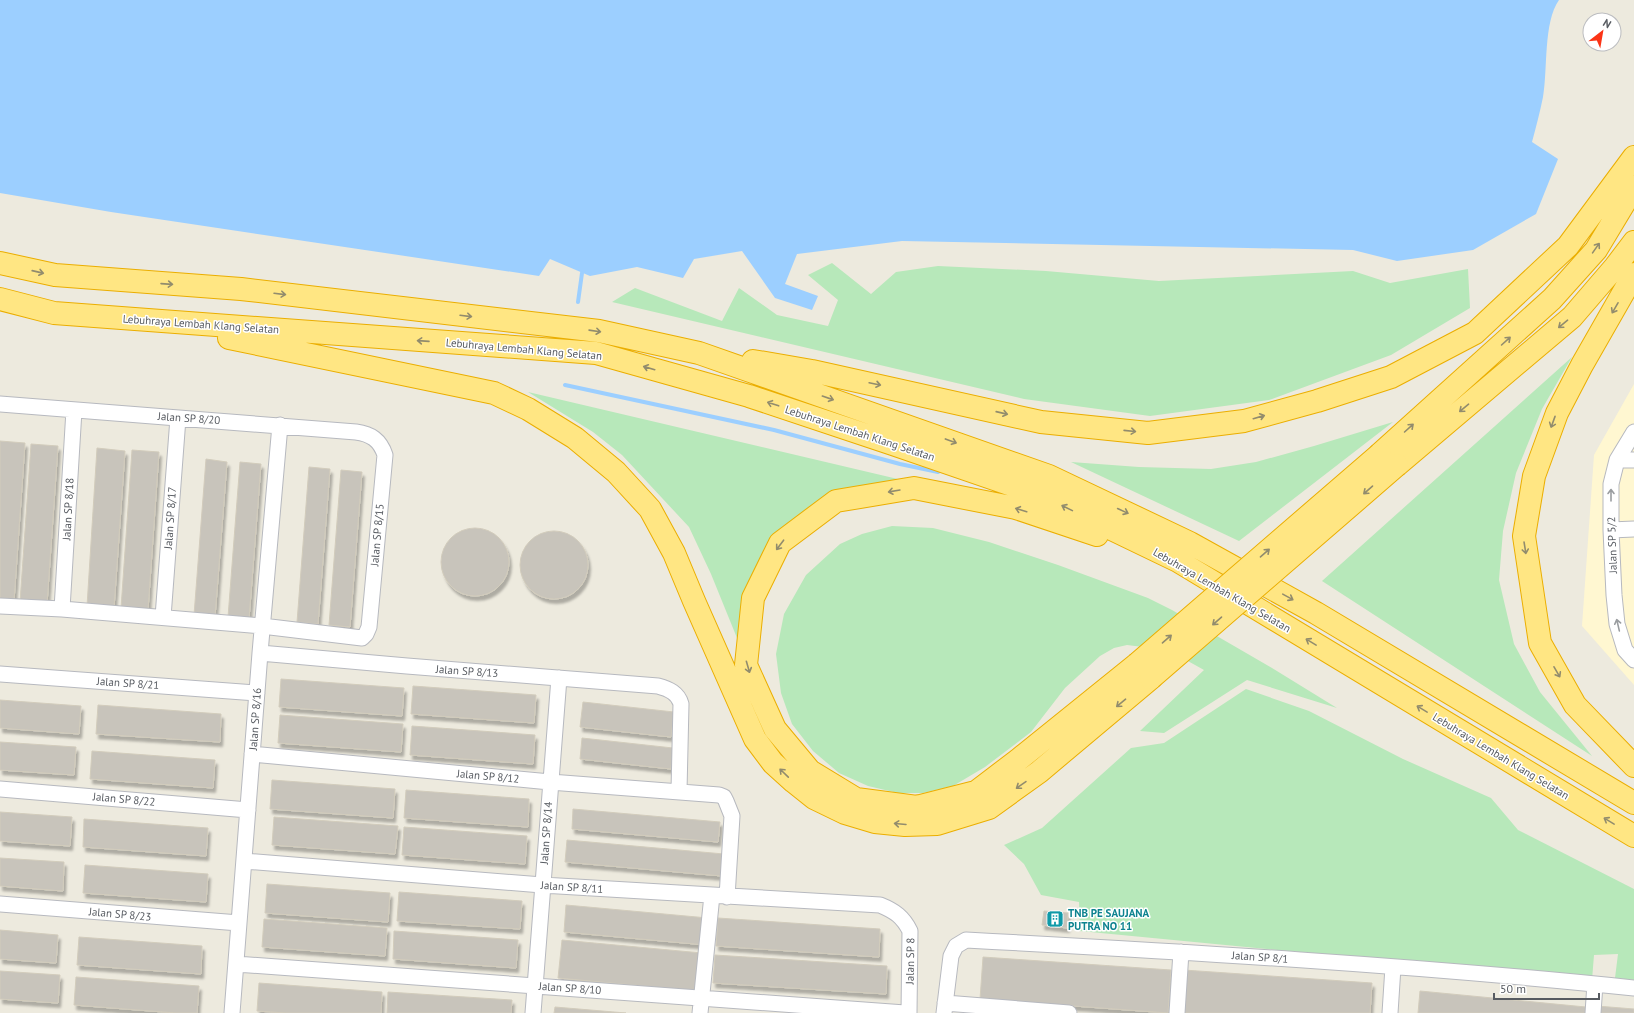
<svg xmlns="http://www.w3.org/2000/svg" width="1634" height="1013" viewBox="0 0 1634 1013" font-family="'PT Sans',sans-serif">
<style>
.commercial{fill:#fff7d1}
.green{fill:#b7e8ba}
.water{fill:#9ccfff}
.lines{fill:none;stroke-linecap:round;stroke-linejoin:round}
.stream{stroke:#9ccfff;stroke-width:4}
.building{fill:#c8c4bb;stroke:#d2ccbc;filter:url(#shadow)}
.minor-casing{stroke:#b7b9bf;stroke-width:17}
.highway-casing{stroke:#ebae00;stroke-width:24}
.minor{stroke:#fff;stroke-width:15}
.highway{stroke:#ffe683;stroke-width:22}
.highway-bridge-casing{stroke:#ebae00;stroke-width:24;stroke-linecap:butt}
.highway-bridge{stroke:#ffe683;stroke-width:22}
.oneway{stroke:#928c6d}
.oneway2{stroke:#9a9da0}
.labels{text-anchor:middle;stroke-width:3;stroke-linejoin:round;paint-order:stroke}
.street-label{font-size:11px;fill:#575b61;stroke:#fff}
.culture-label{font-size:11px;font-weight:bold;fill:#0d838f;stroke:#fff;text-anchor:start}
</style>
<defs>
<filter id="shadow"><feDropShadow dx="2.5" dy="4.5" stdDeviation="1" flood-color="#0004"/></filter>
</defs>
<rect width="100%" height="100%" fill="#edeade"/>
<path class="commercial" d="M1634,384V685L1582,626L1594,455Z"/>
<path class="green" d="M832,263L871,294L896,272L938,266L1046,271L1159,281L1353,271L1390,283L1468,269L1470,308L1391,355L1269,400L1150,416L1024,399L612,302L635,288L722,321L739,288L777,315L828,326L838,300L808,275Z
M1572,357L1542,409L1516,473L1503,531L1499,580L1514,644L1540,692L1592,756L1322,581Z
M528,392L902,480L836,494L747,595L737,638L711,574L689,527L622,455L593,432Z
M1393,422L1239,541L1071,462L1139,467L1211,469L1256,462L1314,446Z
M892,526L933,528L989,542L1058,565L1148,598L1172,610L1272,668L1337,708L1247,680L1164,733L1140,731L1204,670L1152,641L1143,647L1127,645L1114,648L1100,656L1065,688L1031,732L985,767L953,786L923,793H898L868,786L839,773L813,751L792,724L781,693L776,654L784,614L806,575L840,544L862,534Z
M1246,689L1309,711L1403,759L1491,798L1518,830L1634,889V980L1615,978L1618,954L1594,955L1592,980L1080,931L1079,902L1041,895L1024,864L1004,845L1042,828L1131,748L1164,743Z"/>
<path class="water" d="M0,0H1559C1543,23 1548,69 1543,97C1540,112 1536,127 1532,142L1558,159L1536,214L1473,250L1397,261L1353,250L902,241L797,254L785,284L818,296L812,310L775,298L742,251L694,259L683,278L637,267L590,276L550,259L539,276L111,212L0,193Z"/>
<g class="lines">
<path class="stream" d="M578,302L582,273
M565,385L774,430L900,464L938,472"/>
</g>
<path class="building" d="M0,441L25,443L14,601L0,600Z
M31,444L58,446L47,604L20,602Z
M97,448L125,451L114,608L87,606Z
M132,450L159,452L148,610L121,608Z
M206,459L227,462L215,617L194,615Z
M240,462L261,464L249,619L228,617Z
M309,467L330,469L318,624L297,622Z
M341,470L362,472L350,627L329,625Z
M441 562a34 34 0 1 1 68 0a34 34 0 1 1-68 0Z
M520 565a34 34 0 1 1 68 0a34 34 0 1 1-68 0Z
M281,679L404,688L402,716L279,707Z
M413,686L536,695L534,723L411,714Z
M0,700L81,706L79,734L0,728Z
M583,702L674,712L671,737L580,727Z
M98,705L221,714L220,742L96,734Z
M280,715L403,724L401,752L278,743Z
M412,726L535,735L533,764L410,755Z
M582,738L673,748L671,769L580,759Z
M0,742L76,747L74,775L0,770Z
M92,751L215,760L213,788L90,779Z
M272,780L395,789L393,818L270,809Z
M406,790L529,799L528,827L404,818Z
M573,809L720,822L718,842L572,829Z
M0,812L72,817L70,846L0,841Z
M274,817L398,826L395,854L272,845Z
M84,819L208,828L206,856L83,847Z
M404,827L527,836L525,864L402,855Z
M567,840L724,854L722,876L565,862Z
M0,858L64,862L63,891L0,886Z
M85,865L208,874L206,902L83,893Z
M267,884L390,893L388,922L265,913Z
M399,892L522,901L520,929L397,921Z
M566,905L708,918L706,945L564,932Z
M1044,911L1068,913L1067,928L1042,925Z
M718,918L880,929L879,957L716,946Z
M264,919L387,928L385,956L262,947Z
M0,930L58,935L56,963L0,959Z
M394,931L518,940L516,968L393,959Z
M79,937L202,946L201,974L77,965Z
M562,940L702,953L698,991L558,978Z
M715,955L887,966L886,994L713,983Z
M983,957L1171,970L1168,1013L980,999Z
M1184,970L1372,983L1370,1013H1181Z
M0,971L60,975L58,1003L0,999Z
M76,977L199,986L197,1013H176L74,1005Z
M259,983L382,992L381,1013H286L257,1011Z
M1420,991L1586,1007L1585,1013H1418Z
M388,992L512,1000L511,1013H387Z
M1597,1006L1634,1009V1013H1597Z
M555,1007L626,1013H554Z"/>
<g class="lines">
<g class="minor-casing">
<path id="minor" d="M0,404L356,432C371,434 380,440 385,455L369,627L366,634L362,638L262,626L62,609L0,606
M1634,432L1617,460L1611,484V530L1614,595L1617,624L1625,650L1634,660
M1617,460H1634
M1611,530L1634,529
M62,609L74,410
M163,617L178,418
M260,653L407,666L658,686C669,689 678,693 681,704L679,791
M0,674L257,693
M252,754L550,782L719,795L724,797L726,801L732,816L727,897
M0,789L248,810
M244,861L542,885L880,905C895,911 903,917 910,931L909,1013
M0,904L239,923
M236,964L905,1013
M945,1003L1069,1013
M232,1013L260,653L280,425
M533,1013L559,678
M700,1013L712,895
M944,1013L951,956L956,946L966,940C1189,952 1412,965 1634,988
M1177,1013L1181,952
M1390,1013L1393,967
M1593,1013L1595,984"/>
</g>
<g class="highway-casing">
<path id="highway" d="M0,263L55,275L241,289L599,331L699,353L1049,476L1190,543L1316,613L1634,803
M1634,274L1582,365L1557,413L1534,476L1524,536L1540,643L1575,705L1634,766
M0,299L54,313L596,353L749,396L893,444L1041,495L1178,561L1634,836
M229,338L494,393L528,409L575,438L616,472L650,509L674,553L694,601L755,739L773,763L794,782L814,798L845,813L875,822L905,825L937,824L989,808L1039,772L1151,678
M753,361L812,371L1041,422L1148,433L1244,421L1317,401L1391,377L1475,333L1568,246L1634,157
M1380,454L1552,299L1596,250L1634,187
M1397,465L1572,317L1615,267L1634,242
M1097,535L1016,508L914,488L836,501L780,543L753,598L746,665L775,729L810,771L856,799L917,807L976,792L1018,760L1137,664"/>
</g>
<use href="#minor" class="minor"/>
<use href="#highway" class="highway"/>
<g class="highway-bridge-casing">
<path id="highway-bridge" d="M1137,664L1380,454
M1151,678L1397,465"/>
</g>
<use href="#highway-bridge" class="highway-bridge"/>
</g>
<defs><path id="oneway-shaft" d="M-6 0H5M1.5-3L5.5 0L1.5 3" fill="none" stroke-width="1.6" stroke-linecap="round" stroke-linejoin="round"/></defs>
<g class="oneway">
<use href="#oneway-shaft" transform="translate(1596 248) rotate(-55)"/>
<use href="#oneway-shaft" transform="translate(38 272) rotate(13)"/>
<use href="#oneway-shaft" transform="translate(167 284) rotate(4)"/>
<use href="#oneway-shaft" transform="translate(280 294) rotate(7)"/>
<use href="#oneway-shaft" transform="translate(1615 308) rotate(120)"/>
<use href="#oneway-shaft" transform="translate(466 316) rotate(7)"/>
<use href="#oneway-shaft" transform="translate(1563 324) rotate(140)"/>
<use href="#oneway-shaft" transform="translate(595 331) rotate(8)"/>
<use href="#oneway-shaft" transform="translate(423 341) rotate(-176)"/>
<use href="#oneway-shaft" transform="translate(1506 341) rotate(-42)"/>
<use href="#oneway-shaft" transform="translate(649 368) rotate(-164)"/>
<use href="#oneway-shaft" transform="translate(875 384) rotate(12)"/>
<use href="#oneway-shaft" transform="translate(828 398) rotate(19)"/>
<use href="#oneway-shaft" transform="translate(773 404) rotate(-162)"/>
<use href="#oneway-shaft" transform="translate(1464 408) rotate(140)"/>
<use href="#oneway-shaft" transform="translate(1002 413) rotate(13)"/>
<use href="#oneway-shaft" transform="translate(1259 417) rotate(-16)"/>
<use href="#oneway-shaft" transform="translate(1553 422) rotate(110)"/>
<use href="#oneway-shaft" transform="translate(1409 428) rotate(-42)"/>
<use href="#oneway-shaft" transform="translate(1130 431) rotate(6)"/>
<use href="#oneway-shaft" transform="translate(951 441) rotate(20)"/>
<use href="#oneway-shaft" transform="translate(1368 490) rotate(139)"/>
<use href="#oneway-shaft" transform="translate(894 491) rotate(170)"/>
<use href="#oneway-shaft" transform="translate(1067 508) rotate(-154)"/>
<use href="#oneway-shaft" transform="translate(1021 510) rotate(-163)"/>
<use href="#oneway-shaft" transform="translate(1123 511) rotate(25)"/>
<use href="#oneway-shaft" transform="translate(780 545) rotate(127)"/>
<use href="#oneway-shaft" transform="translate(1525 548) rotate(81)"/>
<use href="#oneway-shaft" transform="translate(1265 553) rotate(-41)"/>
<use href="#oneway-shaft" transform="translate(1288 597) rotate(29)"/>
<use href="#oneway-shaft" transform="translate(1217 621) rotate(139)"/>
<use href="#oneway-shaft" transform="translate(1167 639) rotate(-41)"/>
<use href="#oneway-shaft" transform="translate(1311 642) rotate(-149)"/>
<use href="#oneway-shaft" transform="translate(748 667) rotate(74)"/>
<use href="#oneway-shaft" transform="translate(1557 672) rotate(60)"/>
<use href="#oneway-shaft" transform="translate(1121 703) rotate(140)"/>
<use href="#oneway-shaft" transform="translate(1422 709) rotate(-149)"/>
<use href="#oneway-shaft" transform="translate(784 773) rotate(-136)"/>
<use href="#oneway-shaft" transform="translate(1021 785) rotate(145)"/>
<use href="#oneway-shaft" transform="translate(1609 821) rotate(-149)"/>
<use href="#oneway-shaft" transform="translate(900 824) rotate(-175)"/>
</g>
<g class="oneway2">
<use href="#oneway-shaft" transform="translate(1611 495) rotate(-90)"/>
<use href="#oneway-shaft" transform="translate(1618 625) rotate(-103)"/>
</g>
<defs>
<g id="building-square" transform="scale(0.9)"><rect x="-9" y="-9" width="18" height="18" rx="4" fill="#0f9aa8" stroke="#fff"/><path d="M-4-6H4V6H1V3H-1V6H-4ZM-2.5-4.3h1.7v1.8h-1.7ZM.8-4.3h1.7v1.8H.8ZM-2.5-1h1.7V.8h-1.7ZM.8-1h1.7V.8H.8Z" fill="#fff"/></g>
</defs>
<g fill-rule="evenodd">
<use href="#building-square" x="1055" y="919"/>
</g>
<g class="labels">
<g class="street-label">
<text transform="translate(201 324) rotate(4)" y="4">Lebuhraya Lembah Klang Selatan</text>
<text transform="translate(524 349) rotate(5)" y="4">Lebuhraya Lembah Klang Selatan</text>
<text transform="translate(189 418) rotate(4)" y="4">Jalan SP 8/20</text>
<text transform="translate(860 433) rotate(18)" y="4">Lebuhraya Lembah Klang Selatan</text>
<text transform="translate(68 509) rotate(-87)" y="4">Jalan SP 8/18</text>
<text transform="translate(170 518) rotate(-86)" y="4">Jalan SP 8/17</text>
<text transform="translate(377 535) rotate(-85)" y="4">Jalan SP 8/15</text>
<text transform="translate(1612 545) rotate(-92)" y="4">Jalan SP 5/2</text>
<text transform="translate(1222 590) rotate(30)" y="4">Lebuhraya Lembah Klang Selatan</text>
<text transform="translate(467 671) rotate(4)" y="4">Jalan SP 8/13</text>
<text transform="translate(128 683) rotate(4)" y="4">Jalan SP 8/21</text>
<text transform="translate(255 719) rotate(-86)" y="4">Jalan SP 8/16</text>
<text transform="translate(1501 756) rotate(31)" y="4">Lebuhraya Lembah Klang Selatan</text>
<text transform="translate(488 776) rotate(5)" y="4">Jalan SP 8/12</text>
<text transform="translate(124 799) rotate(5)" y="4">Jalan SP 8/22</text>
<text transform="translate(546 833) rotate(-86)" y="4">Jalan SP 8/14</text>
<text transform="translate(572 887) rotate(4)" y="4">Jalan SP 8/11</text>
<text transform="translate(120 914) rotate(5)" y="4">Jalan SP 8/23</text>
<text transform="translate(1260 957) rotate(4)" y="4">Jalan SP 8/1</text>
<text transform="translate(910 961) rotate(-89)" y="4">Jalan SP 8</text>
<text transform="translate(570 988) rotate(4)" y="4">Jalan SP 8/10</text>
</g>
<g class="culture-label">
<text x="1068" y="917">TNB PE SAUJANA<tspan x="1068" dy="13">PUTRA NO 11</tspan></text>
</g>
</g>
<g transform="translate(1602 32) rotate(31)"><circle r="19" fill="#ffffff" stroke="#bcbdc0"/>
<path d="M0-3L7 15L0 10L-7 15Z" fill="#fb3416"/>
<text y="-6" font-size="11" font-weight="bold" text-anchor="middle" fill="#575b61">N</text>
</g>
<path d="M1494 993v6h105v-6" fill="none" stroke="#575b61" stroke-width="2"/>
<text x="1500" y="993" font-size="12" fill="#575b61" stroke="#ffffff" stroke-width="3" paint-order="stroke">50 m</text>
</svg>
